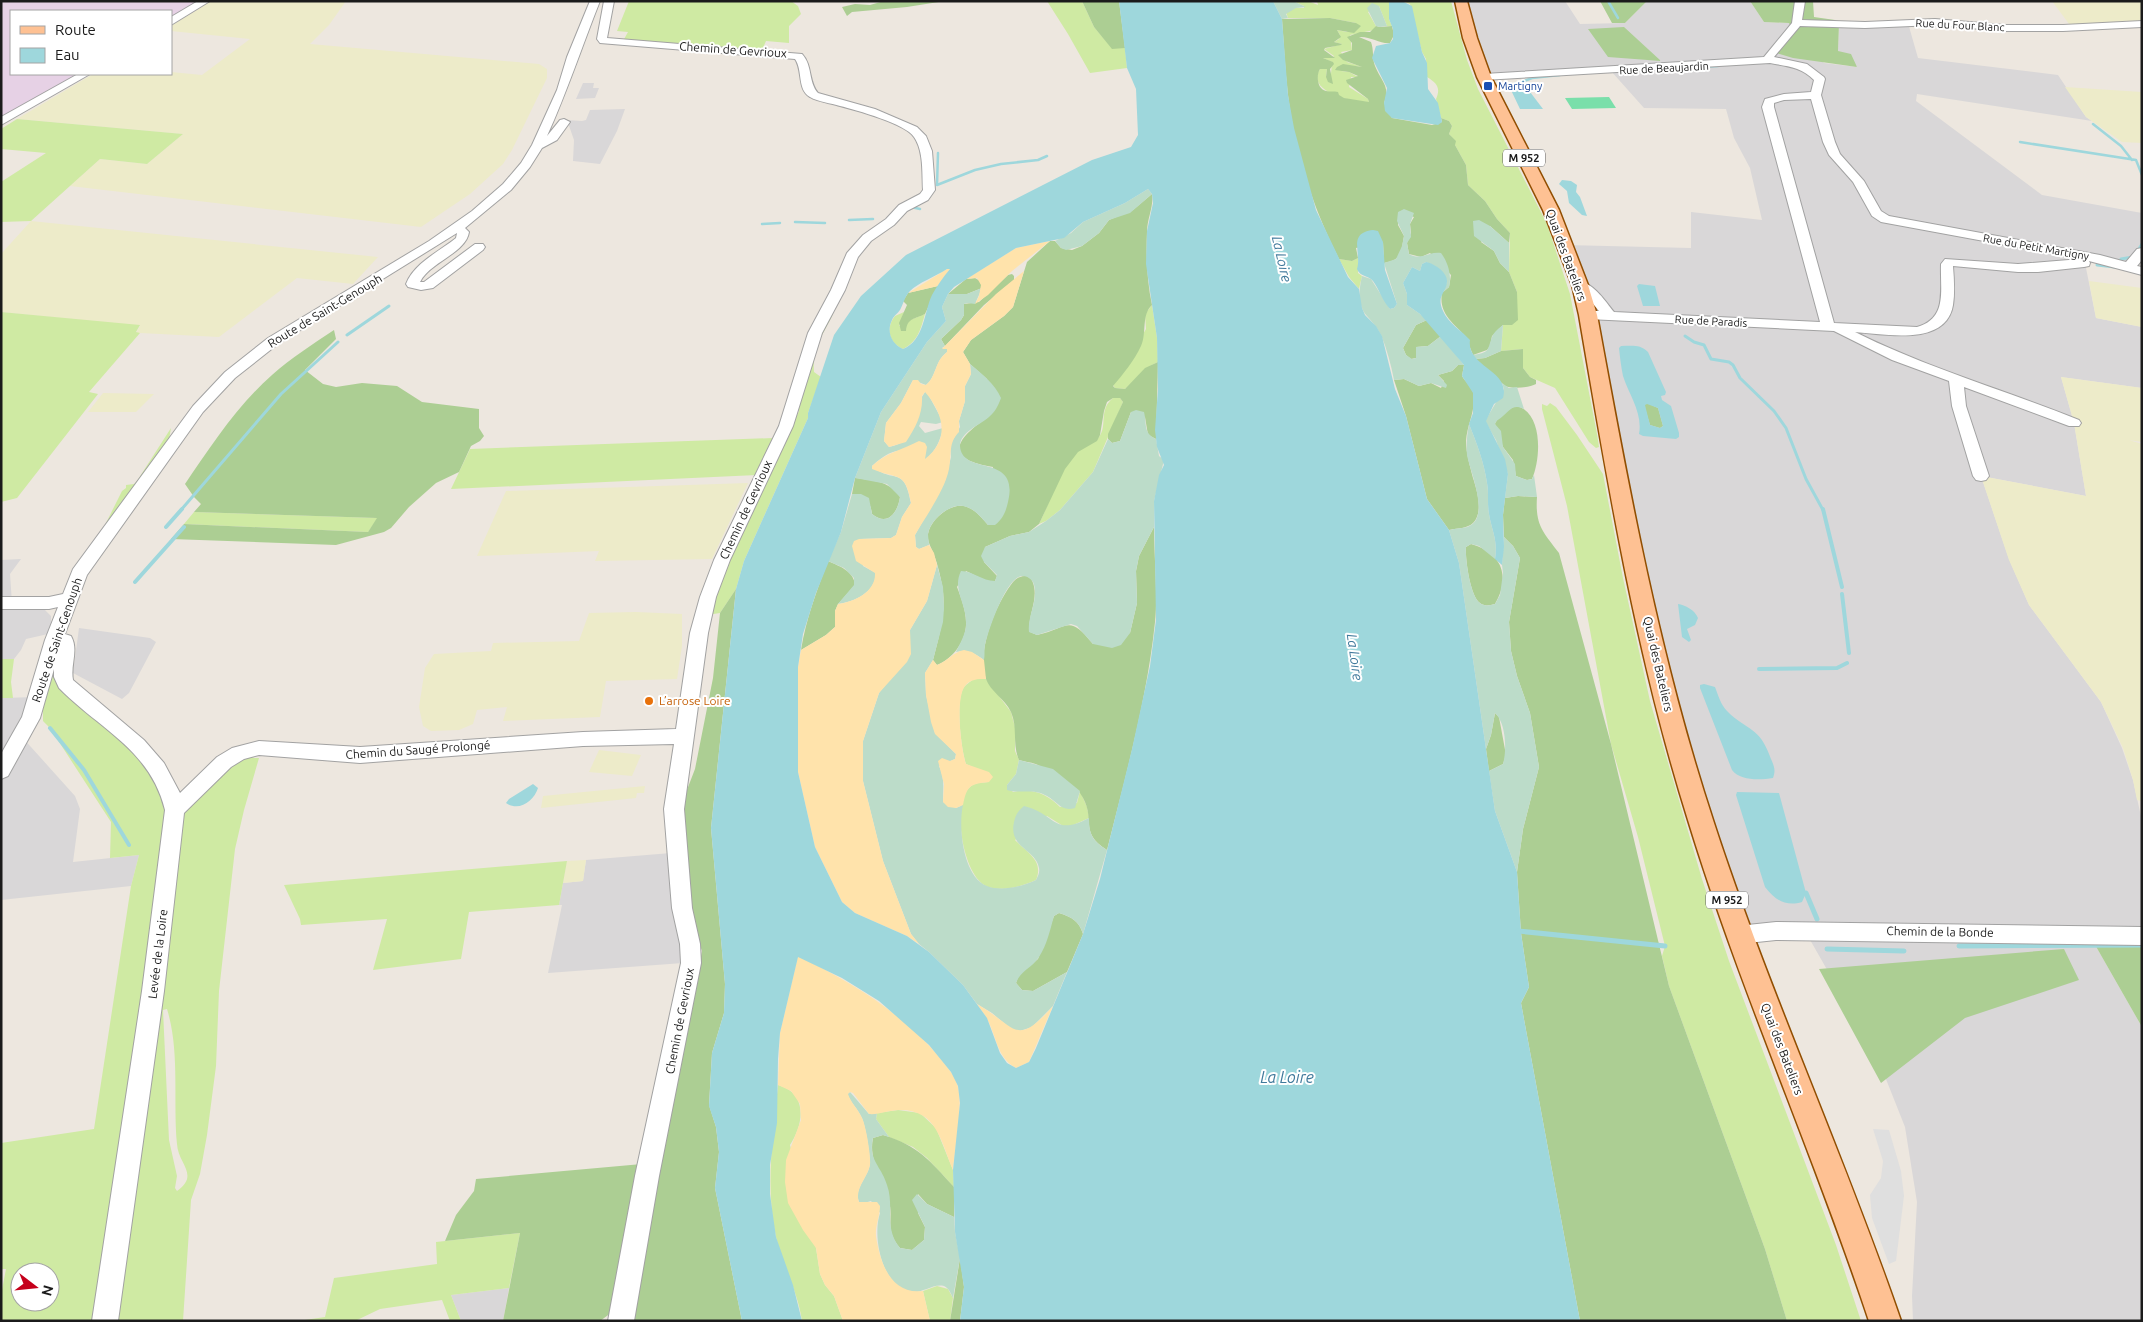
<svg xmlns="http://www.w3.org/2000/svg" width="2143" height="1322" viewBox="0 0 2143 1322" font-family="Ubuntu,sans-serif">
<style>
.residential{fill:#d9d7d8}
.industrial{fill:#e6d1e5}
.farmland{fill:#edebc9}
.grass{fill:#cfeaa3;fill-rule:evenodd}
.forest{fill:#acce93}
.wetland{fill:#bcdcc9}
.sand{fill:#ffe3ab}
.pitch{fill:#7adfaa}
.parking{fill:#dfdfdf}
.water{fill:#9ed7dc;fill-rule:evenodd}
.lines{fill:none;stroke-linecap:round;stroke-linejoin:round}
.stream-far3{stroke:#9ed7dc;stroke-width:2.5}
.stream-far2{stroke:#9ed7dc;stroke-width:3}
.stream-far1{stroke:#9ed7dc;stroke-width:4}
.stream{stroke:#9ed7dc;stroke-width:5}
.minor-casing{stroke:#a2a2a2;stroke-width:2}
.major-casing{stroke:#914e00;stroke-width:3}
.minor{fill:#fff;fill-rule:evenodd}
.major{fill:#fec193;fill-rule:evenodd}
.transit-dot{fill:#1a4fb4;stroke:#fff;stroke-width:2}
.food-dot{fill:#e8710a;stroke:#fff;stroke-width:2}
.labels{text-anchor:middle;stroke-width:4;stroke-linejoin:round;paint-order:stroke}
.far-street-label{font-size:11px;fill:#1b1b1b;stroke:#fff}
.far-transit-label{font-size:11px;fill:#164399;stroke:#fff;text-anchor:start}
.shield{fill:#fff;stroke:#5f5f5f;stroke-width:1}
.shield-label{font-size:11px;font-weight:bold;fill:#1b1b1b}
.street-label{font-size:12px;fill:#1b1b1b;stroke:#fff}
.food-label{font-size:12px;fill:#c56008;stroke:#fff;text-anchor:start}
.water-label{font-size:14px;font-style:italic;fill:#417a9c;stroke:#fff}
.near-water-label{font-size:16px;font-style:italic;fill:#417a9c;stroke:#fff}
</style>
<rect width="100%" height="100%" fill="#ede7df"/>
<path class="residential" d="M1461,1H1565L1580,24L1625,23L1647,1H1750L1764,22L1789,23L1791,28L1824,63L1857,67L1838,51L1839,24L1908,23L1918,58L2058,75L2086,117L2092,121L1917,94L1916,101L2042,195L2142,213V252L2133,264L2085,263L2096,318L2142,327V388L2061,377L2074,423L2086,496L1981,476L2009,559L2029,605L2101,702L2122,748L2133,780L2142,821V936L2094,943L2142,1027V1321H1913L1912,1296L1917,1202L1905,1127L1878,1059L1805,931L1738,935L1700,819L1565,245L1691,248V212L1762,220L1750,168L1734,138L1726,109L1644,108L1611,71L1484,77Z
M583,83H594L593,88H599L595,98L576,99Z
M625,109L617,131L600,164L573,161L574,140L567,120L582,121L586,120L590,110Z
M21,559L10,574L12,603L45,610L51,616V624L48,634L26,639L21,650L14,659H1V560Z
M79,628L150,638L156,642L129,693L122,699L73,673Z
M37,697L22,737L75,796L80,809L73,862L139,855L131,886L1,900V698Z
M671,853L683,963L548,973L562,905H559L563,883L583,881L586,860Z
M509,1288L503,1321H461L451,1295Z"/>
<path class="industrial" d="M1,1H211L190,15L179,14L171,19V11H11V74H80L1,120Z"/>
<path class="farmland" d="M211,1H346L329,25L310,44L539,64L547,69V78L512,150L503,164L470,194L421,227L70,186L100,159L147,164L183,134L17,119L93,74H171V72L202,75L250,39L171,31V26Z
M2052,1H2142V24L2072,28Z
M2065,87L2142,92V143L2122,142L2086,117Z
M31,221L378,257L353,284L297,278L219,337L140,333H136L140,326L1,312V254Z
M2089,281L2142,288V327L2096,318Z
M2061,377L2142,388V442L2129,440L2142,444V801L2137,800L2133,780L2123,748L2101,702L2029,605L2009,560L1981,476L2086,496L2074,423Z
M103,393L154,394L136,412H88Z
M748,483L712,559L595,561L599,551L477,556L506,491Z
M636,612L682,614V646L677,679L606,681L600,717L503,721L507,707L477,710L473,724L459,730L431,731L423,726L419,707L425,668L434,654L491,651L493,643L579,641L589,613Z
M599,750L641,755L632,776L589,772Z
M645,786L644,793H637L636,798L541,808L543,796Z
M586,860L583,881L563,883L567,861Z"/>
<path class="grass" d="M629,1H791L798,6L801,14L789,26V43L766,41L762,50L623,41L628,32L617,31Z
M1047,1H1082L1094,27L1112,48H1125L1127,68L1090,73L1068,34Z
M1293,1H1308L1318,5L1317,1H1389V19L1392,26H1387L1379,6L1368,12L1376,26L1374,30L1350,35L1352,50L1341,52L1347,62L1363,67L1352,66L1341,71L1349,72L1358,77H1351L1349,87L1368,99L1369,102C1354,103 1305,92 1320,69H1327L1326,77L1331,74L1332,62L1323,58H1332L1334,56L1324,49L1342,44L1334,42L1339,39L1340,35L1337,30L1347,32L1356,23L1330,18H1288L1286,12L1295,8H1304V6Z
M1402,1H1451L1467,60L1478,89L1547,224L1570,294L1597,434L1599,447L1596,448L1589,442L1555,388L1530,377L1523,368V349L1501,351L1503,325H1512L1517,305V292L1509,272L1510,233L1497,219L1485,201L1468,185L1466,165L1455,145V141L1449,134L1452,126L1449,121L1441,118L1436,99C1441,88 1437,83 1427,77L1426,59L1422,52L1410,4Z
M17,119L183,134L147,164L100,159L31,221L1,222V182L46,153L1,149V129Z
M1358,258V273L1362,276L1359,289L1349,277L1339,259L1352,261Z
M837,299C834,325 811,339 814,372L821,377L808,413V418L744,561L736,589L720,613L707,615L713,593L799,411L798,405L814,344Z
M1152,305L1157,338L1158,362C1143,368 1137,379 1125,389L1115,388L1113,385L1146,329L1145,314Z
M1,312L140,325L136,332L140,333L89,392L98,394L17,498L1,502Z
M904,312L899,326L906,325L910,320L925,314C921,328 918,342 903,349C889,343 885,328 895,316Z
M1113,398H1120L1123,402L1093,472L1060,510L1046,521L1039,524C1051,500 1058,472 1077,452C1084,445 1093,445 1099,437C1108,425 1098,410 1113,398Z
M1550,403L1556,407L1577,435L1603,474L1623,578L1650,701L1702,879L1729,961L1836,1245L1861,1321H1787L1765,1249L1669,986L1662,956L1665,946L1638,837L1611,744L1567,506L1542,409V404L1547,406Z
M171,428L169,440L101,533L122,491L126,488V485L134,484L137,481Z
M773,438L757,475L451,489L470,449Z
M194,512L378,518L368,532L184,524Z
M60,647L58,666L146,762L167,805L100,1321H1V1295L6,1269H1V1143L94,1129L131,886L139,855L110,858L111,822L50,728L43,721V701ZM20,1272H50V1302H20Z
M1,659H14L11,682L13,698H1Z
M973,679H986L1011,712L1015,727V751L1019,760L1016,774L1007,785L1013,792C1031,787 1048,794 1060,807L1077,803L1080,791L1087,807L1089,818L1071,826H1063L1047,816L1015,840C1028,853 1044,861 1036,880C1023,886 1003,892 988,887C963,878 952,807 968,789C974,782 980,783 989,782L975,768L966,764C961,749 955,700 964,687C966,684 971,682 973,679Z
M250,755L254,758H259L244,810L235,849L219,991L216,1066L207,1135L200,1174L191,1200L183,1321H113L179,819L208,780ZM167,1009C180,1051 173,1100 177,1144C178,1164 200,1175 177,1191L175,1188L177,1176L169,1140L163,1010Z
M567,861L559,905L469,912L461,959L373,970L387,919L301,925L300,919L284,885Z
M778,1085C808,1093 804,1124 790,1145L816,1248L820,1274L825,1285L834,1296L843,1321H802C798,1292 783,1266 776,1237C765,1187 773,1136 778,1085Z
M898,1110L920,1113L936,1128L953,1170L954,1187L927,1158L913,1147L889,1137L876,1119L877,1113Z
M520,1233L509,1288L451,1295L461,1321H450L442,1300L380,1309L355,1321H298L325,1317L334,1278L437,1264L436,1242Z
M937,1286L948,1289L953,1298L950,1321H930L923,1291Z"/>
<path class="forest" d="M884,1H945L907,7L852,12L847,16L842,7L855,4L870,5Z
M1082,1H1119L1125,48L1112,49L1094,27Z
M1600,1H1647L1625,23H1612Z
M1750,1H1813L1814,17L1835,20L1839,24L1838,51L1851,54L1857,67L1793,58L1773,52L1791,28L1789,23L1764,22Z
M1330,18L1356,23L1361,26L1354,33L1337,30L1341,37L1334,42L1342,44L1341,45L1325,48L1324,50L1335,58H1323L1333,62L1334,64L1330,69L1333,84L1328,82L1326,77L1327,69H1320C1316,75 1317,89 1326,91C1330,92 1334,91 1338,92L1339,95L1344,98L1369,102L1368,99L1347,83L1346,80L1358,76L1349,72L1335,70L1337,67L1343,64L1362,67L1343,60L1338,55L1352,50V43L1347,37L1360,32H1370L1376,26L1380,27L1392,26L1394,35L1390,43C1380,44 1370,36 1359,37L1371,42C1374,50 1372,58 1375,66C1381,81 1391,87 1384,103L1392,118L1432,125L1442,122L1441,118L1449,121L1452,126L1449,134L1456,141L1455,145L1466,165L1468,185L1485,201L1497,219L1510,233L1509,243L1490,226L1481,242L1494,251L1500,263L1509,272L1517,292L1518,320L1512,325H1503L1492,336L1490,346L1487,350L1473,355L1469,345V340C1456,325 1438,315 1442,293L1449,287L1451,275L1430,253L1421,257L1409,254L1407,243L1411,233L1410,224L1414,217L1398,212V225L1404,236C1401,252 1402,260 1384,263L1383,242L1356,248L1358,258L1352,261L1339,259C1313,208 1295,152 1288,95C1285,70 1284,44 1282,19Z
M1624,27L1661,61L1608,57L1588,29Z
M1152,194C1154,207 1147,218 1147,232C1146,256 1147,282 1152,305C1141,315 1147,333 1141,346C1134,361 1124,373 1113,386L1115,388L1125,389L1145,368L1158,362L1156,439L1148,435L1145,417L1131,412L1120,441L1112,443L1108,439V434L1123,402L1120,398H1113L1107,402L1104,411L1100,435L1097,441L1078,452L1065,469L1039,524L1029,532L1010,536L985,547L984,562L997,576L995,581H986L966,571L957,587C961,597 966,611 966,622C967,640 953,659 937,665L933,660C939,636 947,611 942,585C940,575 938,565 934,555C932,548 927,543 928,534C930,520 950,503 964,506C975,509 981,517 988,525L993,467C986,466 977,464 970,461C942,448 977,425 988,417L987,379L970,364L963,352L971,340L1004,316L1013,307L1027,262L1050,241H1055L1061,248L1072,250L1082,246L1099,233L1109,220L1133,210Z
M1012,274L1014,276V280L984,305L945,346L941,339L961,320L964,315V304L979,302L1008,275Z
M975,278L980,281L982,288L967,294H948L966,279Z
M938,286L925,314C915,319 907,318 906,331H901L899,323L907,305L903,301L908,293Z
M1427,320L1441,336L1428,346L1416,347V358L1411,359L1406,355L1403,348L1416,325Z
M334,330L336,339L305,370L323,384L336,387L362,383L397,386L422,402L479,409V428L484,436L480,441L471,446L459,472L436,483L409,507L391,528L384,532L336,545L171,539L184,524L368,532L377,518L194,512L201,504L194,497L185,484C211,446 237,406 272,375C291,358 313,344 334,330Z
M1523,349V368L1530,377L1536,380V384C1529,388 1512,389 1505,386L1475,359L1485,358L1501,351Z
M1458,365H1464L1462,376C1465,382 1471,385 1473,392C1477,408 1467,424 1466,441C1466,453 1470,466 1473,478C1477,490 1482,508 1476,519C1471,529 1458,528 1449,530L1427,499L1406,416L1394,380L1404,379L1419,386L1431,383L1441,388L1444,381L1438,375L1452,371Z
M1647,403L1658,408L1663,426L1660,428L1650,425L1644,405Z
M1517,406C1543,413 1541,459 1532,479L1527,480L1516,476L1513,460L1503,447L1495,424C1497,418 1510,407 1517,406Z
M855,478C872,480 890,481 900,497C898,512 888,527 872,514C870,501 866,494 852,494Z
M1518,496L1537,497C1535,525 1543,532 1559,553L1611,744L1669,986L1765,1249L1787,1321H1580L1521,1003L1529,987L1521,933L1517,872L1523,829L1539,767L1530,713L1517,676L1511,651L1509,622L1520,558L1513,546L1504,537L1503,515L1505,498Z
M1154,527C1154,557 1158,594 1155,622C1147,699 1126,775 1107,850C1077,831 1098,819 1080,793C1076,786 1046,769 1038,765C1032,762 1025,762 1019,760C1012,744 1018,728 1011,712C1005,699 990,691 986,679C976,652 996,603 1013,582C1018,576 1030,572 1033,583C1039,600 1027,616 1030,632L1037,635C1069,628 1068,613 1093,644L1130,633L1137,603L1136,571L1139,556Z
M1471,544C1502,553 1511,576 1495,604C1490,605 1485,607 1480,603C1470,596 1465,558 1466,547Z
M828,561C839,566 854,571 855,585L838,604L835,611V627L826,635L801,650C806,619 817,590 828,561Z
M736,589L711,828L725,984L724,1013L712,1053L709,1105L716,1127L719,1152L715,1188L742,1321H631L702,951L692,923L680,808L695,769L713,678L720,613Z
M1495,713L1499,717L1506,755L1503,764L1489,771L1486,749L1491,735Z
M1059,913C1072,917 1079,921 1083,934L1067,972L1033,991L1022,990L1016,983L1019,974L1038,959L1054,916Z
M2094,943H2142V1027Z
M2064,949L2079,980L1965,1018L1881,1083L1819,969Z
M883,1135C919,1146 929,1160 954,1187V1217L927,1204L918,1194V1213L925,1227L924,1240L912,1250L900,1248C884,1229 894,1220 889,1201C884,1179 868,1162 873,1138Z
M642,1164L615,1310L600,1321H503L520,1233L445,1241L456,1215L474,1191L476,1179Z
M960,1258L964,1287L960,1321H950Z"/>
<path class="wetland" d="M1273,1H1293L1306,7L1296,8L1286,14L1288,18L1282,19Z
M1372,3L1379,6L1387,26L1380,27L1376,26L1367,8Z
M1148,189L1152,194L1130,213L1109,220L1099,233L1082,246L1066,250L1061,248L1055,241L1071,233L1083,222L1125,203Z
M1404,209L1414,213L1410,224L1411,237L1407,243L1409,254C1421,261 1429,251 1441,253C1448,262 1452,276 1449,287L1442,293L1447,282C1444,270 1436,266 1426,262L1422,264L1420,271L1412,267L1403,283L1407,294V305L1420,314L1427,320L1416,325L1403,348L1406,355L1412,359L1416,358V347L1428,346L1441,336L1464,365H1458L1452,371L1438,375L1447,385L1446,388L1431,383L1419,386L1404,379L1394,380C1391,365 1387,349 1381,335C1377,327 1373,323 1367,316C1357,305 1359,289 1362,276L1371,279L1390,309L1394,308L1397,304L1384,263L1396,259L1402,246L1404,236L1397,221L1398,212Z
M1479,220L1490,226L1509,243V272L1500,263L1494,251L1474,236L1473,221Z
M982,288L975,304L968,303L964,304V315L961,320L941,339L945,346L942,348L947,349V352C934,362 937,376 926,385L913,380L901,403L886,423L884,441L889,447C923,440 910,413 925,392H927L943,422L936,424L921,422L919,426L925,433L943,428C940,441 936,451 925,460V453C901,448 891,448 872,466C894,485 904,464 911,503L902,517L896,535L891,538L859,539L863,566L876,573C876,592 854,602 838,604L854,585V578L844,568L828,561L841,532L852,494H861L869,498L872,514C888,527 898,512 900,497L887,484L855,478L881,412L927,342L946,321L942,307L948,294H967Z
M1503,325L1501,351L1485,358L1475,359L1473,355C1490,352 1487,351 1492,337C1494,332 1499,328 1503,325Z
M970,364C982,374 995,384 1001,398C998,406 995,412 989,417C980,425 960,432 960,446C962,477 1020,452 1008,502C1006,511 1003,519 995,525H988C981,517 974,508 963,506C949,504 930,520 928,534C928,537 929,542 929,545L919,549L916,547L915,535L945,481L951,457L950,445L960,427L959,421L965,401V386L971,374Z
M1502,383L1509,388L1517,387L1524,409C1513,404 1511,409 1503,416C1499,420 1497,419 1495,424L1501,431L1503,447L1515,464L1516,476L1527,480L1532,479L1534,475L1537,497L1518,496L1505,498L1508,474L1496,440L1485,421L1504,389Z
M1136,410L1144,412C1147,424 1143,433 1156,439L1159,456L1164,460L1154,501V527L1139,556L1136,571L1137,603L1130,633L1121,645L1112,648L1093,644L1077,626L1071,624L1037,635L1029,632C1027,616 1040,598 1033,582C1031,579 1027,576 1023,576C1007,574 988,631 985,645C984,650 985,655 984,660C974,653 968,649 956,652C960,643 967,632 966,622C966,603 952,589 961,571C973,571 982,581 995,581L997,575L984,562L981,556L985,547L1010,536L1029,532L1046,521L1060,510L1093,472L1108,439L1112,443L1120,441L1131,412Z
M1469,424C1477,444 1484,462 1487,483C1489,494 1487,504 1489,514C1492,532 1498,540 1495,559L1479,546L1471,544L1466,547C1465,558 1470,596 1480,603C1485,607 1490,605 1495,604L1500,595L1503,573L1502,565L1504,537L1513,546L1520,558L1509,622L1511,651L1517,676L1530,713L1539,767L1523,829L1517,872L1495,811L1489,771L1503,764C1507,750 1506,723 1495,713L1491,735L1486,749L1459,563L1449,530C1455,528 1466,529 1471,525C1489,514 1470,471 1467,455C1466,445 1467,435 1469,424Z
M937,565L943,587L944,608L943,622L933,660L925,673L926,695L935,733L956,754L955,759L939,766C945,778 943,789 943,802L956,808L963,805C958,827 963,877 987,886C1002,892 1023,886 1036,880C1038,876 1040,872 1039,868C1036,849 1008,848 1014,822C1016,814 1018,811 1024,806C1057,814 1052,837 1089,818C1089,835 1093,841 1107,850L1083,934C1079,921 1072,917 1059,913L1054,916C1050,930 1047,945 1039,957C1032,968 1021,970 1016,983L1022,990L1033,991L1067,972L1053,1006L1032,1027L1020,1031L1011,1029L992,1013L977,1004L963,985L929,952L919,944L911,934L883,861L863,781V741L879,693L910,654V630L927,601Z
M1019,760L1053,769L1080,791L1075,808C1061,812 1058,802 1047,796C1033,788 1021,794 1007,790V785L1016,774Z
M850,1092L869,1114L877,1113L876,1119L889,1137L883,1135L873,1138C868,1161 881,1165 887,1185C895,1207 883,1227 900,1248L912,1250L924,1240L925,1227L912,1200L917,1194L927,1204L954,1217L955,1232L960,1258L953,1298C951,1294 949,1288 944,1286C933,1283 922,1294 910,1292C882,1286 872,1237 880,1213L871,1201L864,1203L859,1202C853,1187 871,1175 870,1161C869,1149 866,1128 862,1118C858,1109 851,1103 847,1094Z"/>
<path class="sand" d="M1050,241L1012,271L988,295L975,304L979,296L981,285L977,278L966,279L1016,248Z
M947,269H950L938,286L908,293Z
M1024,271L1013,307L1004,316L971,340L963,352L970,364L971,374L965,386V401L959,421V432C948,443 952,454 949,469C945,490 926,516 915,535L916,547L919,549L929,545L934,553L937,565L927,601L910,630L911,654L907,662L879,693L863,741V781L883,861L911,934L919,944L907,936L855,913L842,902L815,847L798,772V667L801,650L826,635L835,627V611L838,604C854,602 876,592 875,573L856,561L852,546L854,541L859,539L891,538L896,535L902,517L911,503C905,470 898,480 872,469V466C887,452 902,450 919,441L925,443L927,447L925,459C951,439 943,413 925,392L922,396C923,413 916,427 906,442L889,447L884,441L886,423L901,403L913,380H918L921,384L926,385C937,376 934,362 947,352V349H942L996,294Z
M964,650L972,652L984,660L986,679C978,679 970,679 965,686C955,699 961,749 966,764L989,772L993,777L989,782C969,784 967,786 963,805L956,808L948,807L943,802L944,784L938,761L942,758L950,761L955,759L956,754L935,734L931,722L926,695L925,673L933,660L937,665C948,661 953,652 964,650Z
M798,956C851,982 902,1012 940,1058C947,1067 955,1075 958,1087C963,1108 955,1147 953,1170C941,1142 937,1109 899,1110C890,1110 878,1115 869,1114L853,1093L850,1092L848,1094C851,1103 858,1109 862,1118C866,1126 871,1156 870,1165C868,1177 854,1189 859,1202H877L880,1206C880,1216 875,1226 876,1236C880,1263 891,1295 923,1291L930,1321H843L834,1296L825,1285L820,1274L816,1248L803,1230L788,1203L785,1182L786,1160L801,1120L800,1104L791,1091L778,1085L780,1033Z
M977,1004C1016,1026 1015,1049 1053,1006L1029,1062L1016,1068C996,1057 997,1036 986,1017C984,1013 980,1009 977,1004Z"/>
<path class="pitch" d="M1609,97L1616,108L1572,109L1565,98Z"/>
<path class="parking" d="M1873,1129L1889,1130L1901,1171L1904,1196L1896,1261L1889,1264L1872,1218L1870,1195L1881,1178L1883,1161Z"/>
<path class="water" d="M1119,1H1273L1282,19L1288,95L1294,128L1316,210L1348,277L1359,289L1362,308L1365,315L1376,326L1382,336L1395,389L1406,416L1427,499L1449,530L1459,563L1495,811L1517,872L1521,933L1529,987L1521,1003L1580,1321H960L964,1287L955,1232L953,1170L960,1103L958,1086L951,1072L929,1045L879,1001L842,978L798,957L780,1033L778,1059L777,1123L770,1165V1194L776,1237L793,1285L802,1321H742L715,1188L719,1152L716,1127L709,1106L712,1053L724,1013L725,984L711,828L736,589L744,561L808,418V413L834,335L861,296L906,255L1092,160L1131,147L1138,135L1136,89L1127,68ZM1148,189L1152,194L1153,203L1147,231L1146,264L1157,338L1158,389L1155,430L1157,447L1164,465L1159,475L1154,501L1156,620L1150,666L1132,749L1100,879L1083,934L1036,1048L1029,1062L1016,1068L1007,1063L1000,1053L987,1018L963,985L929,952L907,936L855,913L842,902L815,847L798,772V667L803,634L816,593L841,532L855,478L881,412L927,342L946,321L942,307L948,294L954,287L1016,248L1064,238L1083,222L1125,203ZM947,269H950C943,277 937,286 932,295C924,312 924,341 903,349C892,344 886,332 892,320C894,315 899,313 901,308C904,302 905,296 910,291C918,283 936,276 947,269Z
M1389,1H1402L1412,6L1422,52L1427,63L1428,89L1438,103L1442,122L1438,125L1392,118L1385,111L1384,103L1387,88L1372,58L1376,46L1390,43L1393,39V29L1389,19Z
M1515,82L1524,84L1543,109H1520L1510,88Z
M1562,180L1571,181L1577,185L1576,192L1580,197L1587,216L1582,215L1569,203L1567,191L1559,184Z
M1373,230L1378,231L1383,242L1385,270L1397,304L1394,308L1390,309C1383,302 1379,289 1373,281C1368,275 1360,277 1357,269C1362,253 1347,233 1373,230Z
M1426,262C1433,263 1448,272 1447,282C1446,293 1436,296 1443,311C1448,323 1462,331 1470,340C1466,367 1511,370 1503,398L1494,404L1486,421L1505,459L1508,474L1503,515L1504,547L1502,565L1495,559C1498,540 1492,532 1489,514C1487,504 1489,494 1487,483C1484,462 1477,444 1469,424L1473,413V393L1462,376L1464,365L1420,314L1407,305V294L1403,283L1412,267L1420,271L1422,264Z
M1639,284L1655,286L1660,306H1643L1637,286Z
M1621,346C1632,346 1640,344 1648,352L1666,392L1665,395L1661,396L1662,400L1671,406L1679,433V437L1676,439L1643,436L1639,434C1643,413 1629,395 1623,376C1621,367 1620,357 1619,348ZM1647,404L1658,408L1663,426L1660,428L1650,425L1645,405Z
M1678,604C1685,605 1695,610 1698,618L1695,625L1687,629L1691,640L1689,642L1682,637Z
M1704,684L1715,687C1718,695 1721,705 1727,711C1748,732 1759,725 1771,759C1774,766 1776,770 1773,778C1760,780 1740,781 1732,770L1700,688V685Z
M533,784L538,788C534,801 519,812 506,803L509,799Z
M1737,792L1779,793L1806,893L1802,902C1786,907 1775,900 1765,887L1736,795Z"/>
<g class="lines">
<path class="stream-far3" d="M1608,1L1618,18
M1685,68L1718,66
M1522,82L1532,78L1560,75
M2093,124L2121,146L2132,160
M2020,142L2136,160L2142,175
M938,153L937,185L975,170L1001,164L1038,160L1047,156
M911,207L920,209
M849,220L873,219
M795,222L825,223
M762,224L780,223"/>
<path class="stream-far2" d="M2137,252L2142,244
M2121,259L2133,257
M2097,265L2115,267
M347,335L389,306
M1685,336L1694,342L1704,345L1711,359L1729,362L1733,365L1740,378L1774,411L1786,428L1806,479L1823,510
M181,510L281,394L338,342"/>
<path class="stream-far1" d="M1823,509L1842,587
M166,527L182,509
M135,582L184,527
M1842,594L1849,653
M1759,669L1837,668L1847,663
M50,728L84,770L129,845"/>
<path class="stream" d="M1806,893L1817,919
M1518,931L1665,946
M1959,946L2142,945
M1827,949L1904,951"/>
<g class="minor-casing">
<path id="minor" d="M198,1H210L171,25V17Z
M590,1H600C582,46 567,92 547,136L560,120L564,119L570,122L557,140L542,148L530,167L511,190L465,228L469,232C466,253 430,262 420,282H424L475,244H483L485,247L483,250L433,288L421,290L408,287L406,284C414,263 440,251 456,238L457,233L278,344L235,378L203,412L87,575L65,634L71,636C79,650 70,665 73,680L144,740L164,763L180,793L217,757L232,748L259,741L360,747L583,732L676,729L690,633L700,597L714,560L779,426L808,333L831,290L847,253L863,235L886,219L899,205L920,194L923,190C922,174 924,151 914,137C906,124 856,110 840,106C831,103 818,102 810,97C797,90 803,70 795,59L600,43L597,39L604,1H614L607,38L802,54C813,66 808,82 818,93L875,109L917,127L926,136L932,151L935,190L928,200L907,211L894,225L871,241L858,257L845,290L822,333L793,426L730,560L716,597L708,633L684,809L692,908L700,944L701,963L659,1176L634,1321H608L635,1176L681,963L680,944L672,908L664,809L674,744L583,746L360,763L259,755L244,759L231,767L184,813L164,991L118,1321H92L142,991L165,810C150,749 99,729 59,688L54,677V669L40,718L8,776L1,779V754L22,717L45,640L58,607L49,609H1V597H49L63,594L73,569L193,406L225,372L268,338L429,241L472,211L503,184L521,163L532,145L557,90L567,57Z
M1795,1H1805L1802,20L1865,22L1935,19L2004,25H2063L2142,21V27L2063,31H2004L1935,25L1865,28L1800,26L1774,57L1807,64L1824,77L1825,79L1821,95L1835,142L1840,154L1864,181L1881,211L1889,216L2100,255L2126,262L2137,249L2142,248V260L2137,266L2142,267V275L2089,261L2090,263L2089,266L2084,267L2038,272H2018L1953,266C1954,279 1955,292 1953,305C1946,347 1885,334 1855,332C1927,368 2005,390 2079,420L2081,423L2079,426H2069L1964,387L1966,406L1989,476L1986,480L1981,481L1976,480L1973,476L1952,406L1949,381L1892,360L1834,331L1588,319L1581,315L1588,311H1599L1589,299L1573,285L1580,281C1595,285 1605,301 1614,312L1820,322L1762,107L1765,99L1784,94L1811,92L1814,80C1802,67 1786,66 1770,63L1484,80L1479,77L1484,74L1764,57L1792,23ZM1811,99L1823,142L1829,155L1853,182L1872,216L1881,222L2081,259L2018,264L1945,259L1941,264C1940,290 1948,318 1917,327L1834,323L1774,107V103L1784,100Z
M78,74H90L1,125V117Z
M1776,922L2142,927V945L1776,940L1738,944L1731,942L1728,935L1731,928L1738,926Z"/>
</g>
<g class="major-casing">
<path id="major" d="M1455,1H1467L1477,38L1491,77L1559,210L1588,285L1597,315C1628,485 1659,656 1713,820C1768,990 1843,1152 1901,1321H1869C1813,1152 1740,990 1688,820C1636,655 1608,485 1579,315L1572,285L1543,210L1477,77L1463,38Z"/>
</g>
<use href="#minor" class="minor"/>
<use href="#major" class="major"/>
</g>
<rect class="transit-dot" x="1483" y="81" width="10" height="10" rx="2.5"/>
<circle class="food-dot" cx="649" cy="701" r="5"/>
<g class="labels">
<g class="far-street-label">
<text transform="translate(1960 25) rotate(3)" y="4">Rue du Four Blanc</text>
<text transform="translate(1664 68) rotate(-3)" y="4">Rue de Beaujardin</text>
<text transform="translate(2036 247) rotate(10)" y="4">Rue du Petit Martigny</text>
<text transform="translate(1711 321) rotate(3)" y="4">Rue de Paradis</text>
</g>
<g class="far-transit-label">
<text x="1498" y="90">Martigny</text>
</g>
<g class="shield">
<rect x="1503" y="149.5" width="42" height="17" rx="4"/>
<rect x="1706" y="891.5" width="42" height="17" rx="4"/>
</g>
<g class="shield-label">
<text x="1524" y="162">M 952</text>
<text x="1727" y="904">M 952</text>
</g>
<g class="street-label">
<text transform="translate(733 50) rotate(4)" y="4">Chemin de Gevrioux</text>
<text transform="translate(1566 255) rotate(70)" y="4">Quai des Bateliers</text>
<text transform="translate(325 311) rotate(-31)" y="4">Route de Saint-Genouph</text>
<text transform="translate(746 510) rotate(-65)" y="4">Chemin de Gevrioux</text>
<text transform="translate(57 640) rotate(-71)" y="4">Route de Saint-Genouph</text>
<text transform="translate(1658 664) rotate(77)" y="4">Quai des Bateliers</text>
<text transform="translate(418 750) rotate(-4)" y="4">Chemin du Saugé Prolongé</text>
<text transform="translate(1940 932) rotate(1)" y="4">Chemin de la Bonde</text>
<text transform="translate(158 954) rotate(-83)" y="4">Levée de la Loire</text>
<text transform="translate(680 1021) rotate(-79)" y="4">Chemin de Gevrioux</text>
<text transform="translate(1782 1049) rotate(69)" y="4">Quai des Bateliers</text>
</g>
<g class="food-label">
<text x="659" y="705">L’arrose Loire</text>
</g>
<g class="water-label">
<text transform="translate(1282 259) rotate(77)" y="5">La Loire</text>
<text transform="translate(1355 657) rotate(82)" y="5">La Loire</text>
</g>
<g class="near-water-label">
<text x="1287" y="1083">La Loire</text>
</g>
</g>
<rect width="2143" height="1322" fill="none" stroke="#1b1b1b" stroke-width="5"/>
<rect x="10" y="10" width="162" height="65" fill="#ffffff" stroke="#a4a4a4"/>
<rect x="20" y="26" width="25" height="8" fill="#fec193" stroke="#a4a4a4"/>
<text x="55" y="35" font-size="15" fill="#1b1b1b">Route</text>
<rect x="20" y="48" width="25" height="15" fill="#9ed7dc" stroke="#a4a4a4"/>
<text x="55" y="60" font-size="15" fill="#1b1b1b">Eau</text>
<g transform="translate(35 1287) rotate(106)"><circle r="24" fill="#ffffff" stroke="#a4a4a4"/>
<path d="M0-4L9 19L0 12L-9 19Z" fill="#c5001b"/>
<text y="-8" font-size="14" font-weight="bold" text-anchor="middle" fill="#1b1b1b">N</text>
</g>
</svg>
